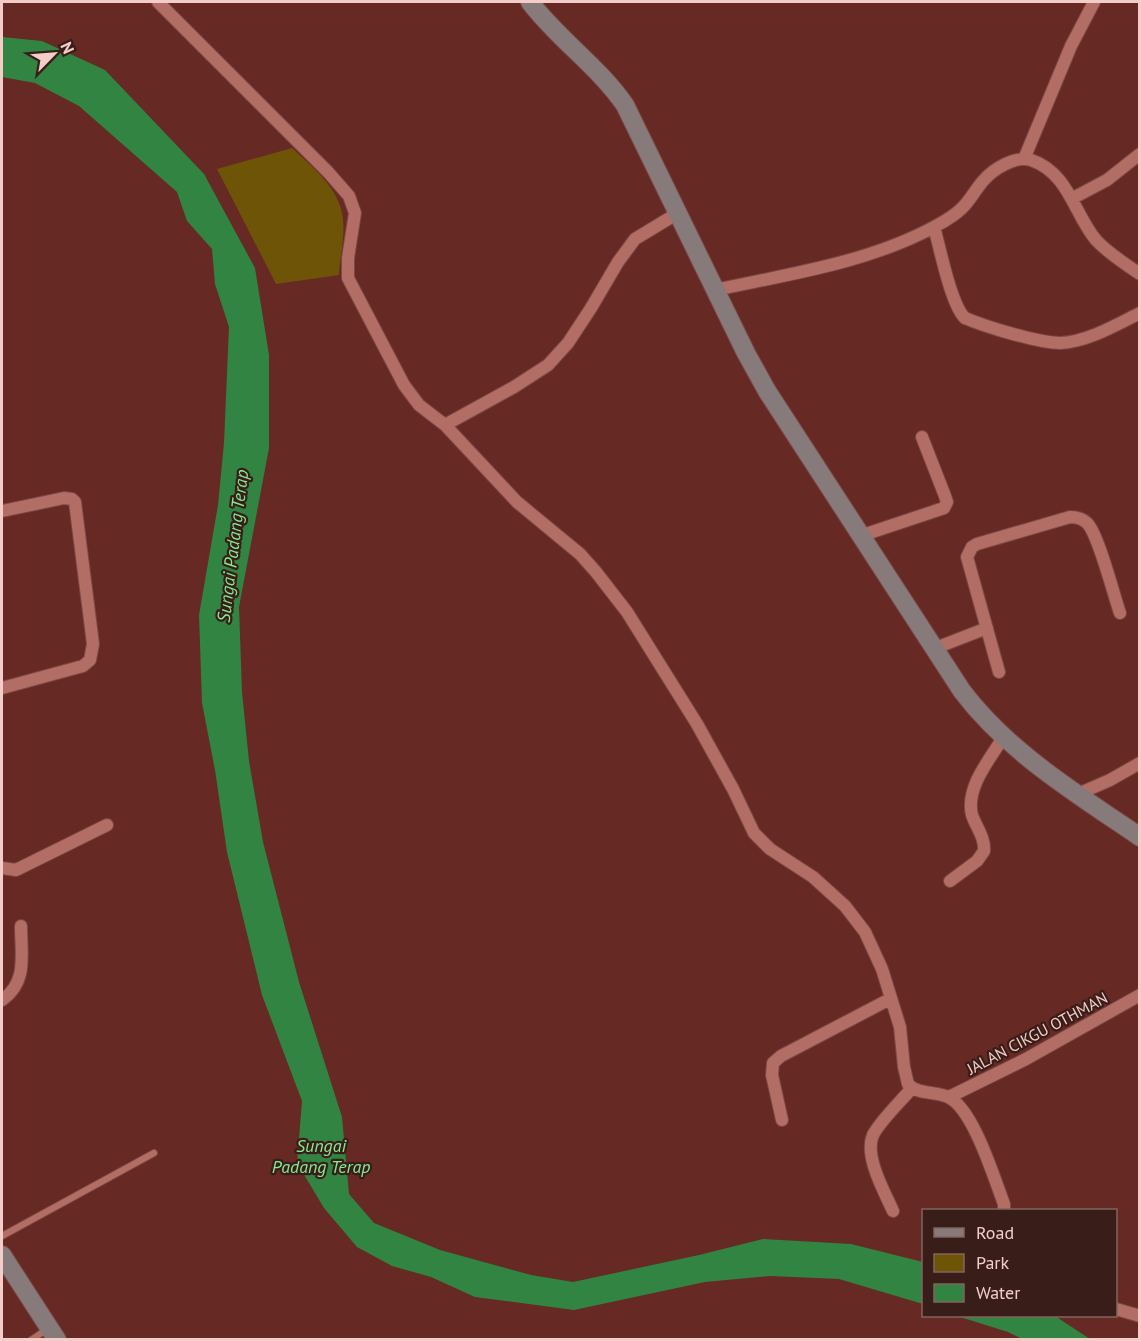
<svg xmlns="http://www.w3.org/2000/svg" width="1141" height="1341" viewBox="0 0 1141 1341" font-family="'PT Sans',sans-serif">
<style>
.green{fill:#6e5406}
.water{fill:#318441}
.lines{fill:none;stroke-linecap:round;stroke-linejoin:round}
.lane-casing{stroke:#7c4744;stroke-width:8}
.street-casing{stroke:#7c4744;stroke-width:14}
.secondary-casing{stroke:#7c4744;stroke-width:20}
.lane{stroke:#b26d65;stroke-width:6}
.street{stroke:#b26d65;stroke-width:12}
.secondary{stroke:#867b7a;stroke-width:18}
.labels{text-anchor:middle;stroke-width:4.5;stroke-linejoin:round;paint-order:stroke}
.street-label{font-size:16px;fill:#f4cdc8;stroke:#391d19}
.water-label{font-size:18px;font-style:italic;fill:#82ec92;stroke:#391d19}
</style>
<rect width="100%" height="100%" fill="#662924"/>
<path class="green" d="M292,148C313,168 340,188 343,219C345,237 340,257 339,275L276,284L217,169Z"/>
<path class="water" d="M2,37L42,41L105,70L204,174L255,268L269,355V448L239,607L242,692L249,761L263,842L299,982L342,1117L349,1194L374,1223L440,1250L531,1275L573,1282L699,1255L763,1239L851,1244L923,1262V1304L839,1279L770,1276L705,1282L574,1310L475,1297L431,1277L392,1266L357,1247L324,1208L297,1163L302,1101L262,995L227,852L215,770L202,703L199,615L218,505L224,443L229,327L215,284L212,249L187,221L177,192L79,106L35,83L2,77Z
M957,1316H1055L1090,1339H1022L1008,1332Z"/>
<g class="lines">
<g class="lane-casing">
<path id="lane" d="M2,1236L154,1153
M31,1340L49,1328"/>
</g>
<g class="street-casing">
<path id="street" d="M158,2L328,172L349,196L355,213L348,258V278L404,385L419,405L445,425L517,502L580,554L596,572L627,612L697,724L733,789L754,833L770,849L813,877L845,906L865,932L882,969L900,1027L904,1067L908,1084C918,1095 935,1091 948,1097C973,1108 994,1178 1004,1204V1210
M1024,159L1071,46L1094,2
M1073,198L1107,180L1140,154
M934,227C940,248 951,305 965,318C986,327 1039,343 1060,343C1087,342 1116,325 1140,313
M715,290C789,274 867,263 934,227C943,222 953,217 961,209C970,201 975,190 983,181C993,169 1016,155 1031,160C1069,173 1074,214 1096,240C1108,253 1125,264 1140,274
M445,425L514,387L548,365L568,343L591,308L618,262L635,239L678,213
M2,511L64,498L72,499L75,502L93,644L90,660L83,666L2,688
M860,536L944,508L947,502L945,496L922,437
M933,649L987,628
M999,672L967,557L972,547L977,544L1070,517C1076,517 1082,518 1087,523C1098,533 1114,596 1120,613
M1078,794L1110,780L1140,763
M2,868L16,870L107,825
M950,881L977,861L984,851C985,837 976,827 972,815C965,787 991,758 1004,736
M2,1000C28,982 21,955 21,926
M949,1097L1026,1059L1140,995
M782,1120L772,1075L773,1063L781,1056L890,999
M893,1211C884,1191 864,1156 873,1135C880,1121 901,1101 912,1088
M1116,1309L1140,1316"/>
</g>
<g class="secondary-casing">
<path id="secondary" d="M530,2C558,39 598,66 625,105L746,353L767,391L962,691C1008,752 1077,794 1140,837
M2,1255L57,1340"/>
</g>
<use href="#lane" class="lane"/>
<use href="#street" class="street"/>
<use href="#secondary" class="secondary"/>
</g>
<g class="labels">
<g class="street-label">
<text transform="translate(1037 1033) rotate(-28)" y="6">JALAN CIKGU OTHMAN</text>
</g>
<g class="water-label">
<text transform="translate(233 546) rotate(-83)" y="6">Sungai Padang Terap</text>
<text x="321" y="1152">Sungai<tspan x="321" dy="21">Padang Terap</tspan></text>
</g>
</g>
<rect width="1141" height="1341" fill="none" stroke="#f4cdc8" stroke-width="6"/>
<rect x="922" y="1209" width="195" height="108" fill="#391d19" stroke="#84635f" stroke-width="1.5"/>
<rect x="934" y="1228" width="30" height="9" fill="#867b7a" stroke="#84635f" stroke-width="1.5"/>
<text x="976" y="1239" font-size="18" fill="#f4cdc8">Road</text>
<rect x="934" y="1254" width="30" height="18" fill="#6e5406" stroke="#84635f" stroke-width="1.5"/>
<text x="976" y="1269" font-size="18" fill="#f4cdc8">Park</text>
<rect x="934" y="1284" width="30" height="18" fill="#318441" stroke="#84635f" stroke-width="1.5"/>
<text x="976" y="1299" font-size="18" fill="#f4cdc8">Water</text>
<g transform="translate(54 54) rotate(65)" stroke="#391d19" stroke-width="4.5" paint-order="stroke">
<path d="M0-4.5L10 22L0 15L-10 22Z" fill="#f4cdc8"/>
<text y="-9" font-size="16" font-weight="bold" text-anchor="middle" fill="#f4cdc8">N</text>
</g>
</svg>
